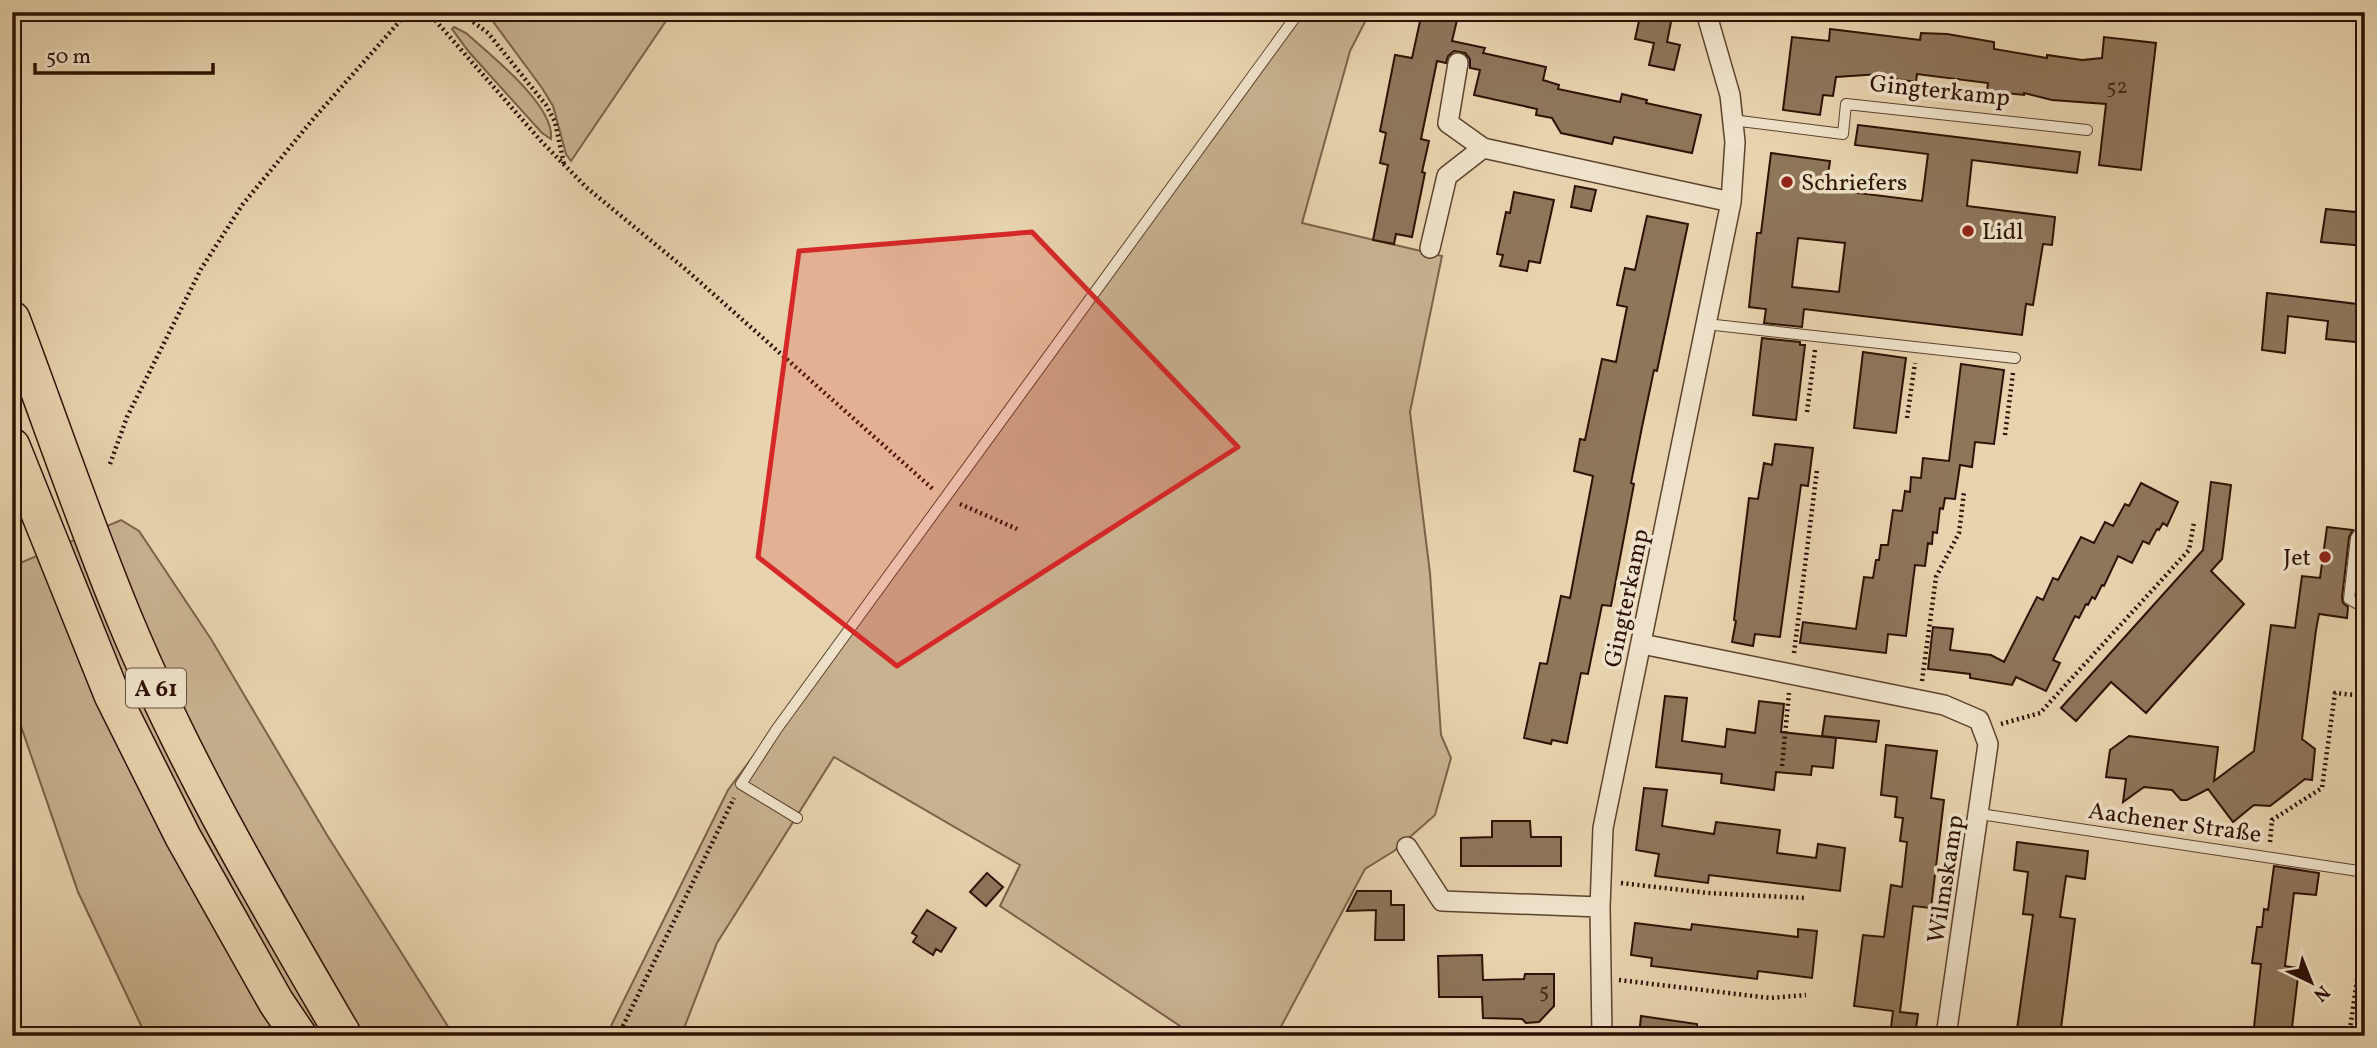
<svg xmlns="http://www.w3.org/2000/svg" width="2377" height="1048" viewBox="0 0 2377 1048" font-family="Vollkorn,serif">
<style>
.green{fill:#c8b290;stroke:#7b6248;stroke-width:2}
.building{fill:#8e765a;stroke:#2e1200;stroke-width:2;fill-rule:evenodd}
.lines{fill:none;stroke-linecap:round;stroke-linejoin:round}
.lane-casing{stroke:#5c422c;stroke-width:12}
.street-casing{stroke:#5c422c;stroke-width:22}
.highway-casing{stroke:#2e1200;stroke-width:38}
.path{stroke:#2e1200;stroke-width:4.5;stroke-dasharray:2 3.5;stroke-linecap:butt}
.lane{stroke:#efe2ca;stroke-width:10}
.street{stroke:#efe2ca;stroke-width:19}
.highway{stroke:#e7d3ae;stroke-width:35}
.marked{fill:#d62828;fill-opacity:0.2;stroke:#d62828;stroke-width:5;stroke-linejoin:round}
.poi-dot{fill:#8f2418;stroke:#efe2ca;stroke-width:2.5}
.labels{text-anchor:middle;stroke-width:7;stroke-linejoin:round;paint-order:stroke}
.number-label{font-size:21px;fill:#462b16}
.shield{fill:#efe2ca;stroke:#68503d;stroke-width:2}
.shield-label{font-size:23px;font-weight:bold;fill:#2e1200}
.street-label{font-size:24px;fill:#2e1200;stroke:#efe2ca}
.poi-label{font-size:24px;fill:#2e1200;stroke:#efe2ca;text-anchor:start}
</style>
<rect width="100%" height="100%" fill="#e7d3ae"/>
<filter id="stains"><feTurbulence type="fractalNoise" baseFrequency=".00286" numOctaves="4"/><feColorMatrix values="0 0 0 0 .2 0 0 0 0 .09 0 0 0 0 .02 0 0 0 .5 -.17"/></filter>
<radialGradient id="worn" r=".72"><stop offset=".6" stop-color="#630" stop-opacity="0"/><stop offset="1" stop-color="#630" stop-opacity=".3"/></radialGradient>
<path class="green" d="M486,12H672L571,161L566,154L553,106L542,88Z
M1299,12H1370L1350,51L1302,223L1442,256L1410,412L1430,573L1441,735L1451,758L1435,815L1394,851L1365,869L1276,1036H1195L1000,906L1020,865L834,757L717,943L681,1036H606L728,790L946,498Z
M454,27L466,33C489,54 555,105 551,139L542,133L469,52L452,29Z
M121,520L139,531L211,639L327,835L454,1036H146L78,892L12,700V551L18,564Z"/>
<path class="building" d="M1422,12H1459L1452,41L1485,48L1483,53L1546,67L1543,80L1559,85L1558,89L1620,102L1622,94L1647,100L1646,103L1701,115L1692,153L1614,137L1612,144L1561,133L1552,118L1536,115L1537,109L1474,95L1480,70L1470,68V59L1465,53L1454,51L1448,56L1446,63L1437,61L1421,139L1429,141L1422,172L1425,173L1412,237L1396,234L1394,244L1373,240L1388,165L1380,163L1386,133L1380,131L1395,55L1412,58Z
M1641,12H1673L1667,42L1680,45L1674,70L1649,65L1654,43L1635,39Z
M1830,29L1920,40L1921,33L1947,34L1994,42V49L2047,58V55L2082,60L2102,58L2104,37L2156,43L2141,170L2099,165L2106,104L2052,100L2024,93V95L1987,91L1988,83L1917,74L1916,82L1880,77V74L1836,77L1833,96L1823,95L1820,115L1783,110L1792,37L1829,41Z
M1858,125L2080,152L2077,173L1972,160L1967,206L2055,217L2052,245L2043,244L2033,305L2026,304L2022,335L1804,309L1802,327L1764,323L1766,309L1749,307L1757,233H1761L1771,153L1830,161L1826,189L1922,201L1928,154L1855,145ZM1798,238L1845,243L1839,292L1792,287Z
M1575,186L1596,190L1591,211L1571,207Z
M1514,192L1554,200L1540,263L1529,261L1527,271L1500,266L1503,255L1497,254L1506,212L1510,213Z
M2326,209L2365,213V246L2321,242Z
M1647,216L1688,224L1657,371L1654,370L1642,427L1631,483L1634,484L1611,606L1602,605L1588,674L1581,673L1567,743L1552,740L1551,744L1524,738L1540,663L1547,664L1561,596L1570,598L1593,476L1574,471L1580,439L1585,440L1602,359L1616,362L1627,307L1617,305L1625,268L1635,270Z
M2267,293L2365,305V343L2326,339L2328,321L2288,316L2285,353L2262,350Z
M1762,338L1800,342V345H1805L1796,420L1753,415Z
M1863,352L1906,358L1896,433L1854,428Z
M1961,364L2004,370L1994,444L1975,442L1972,467L1960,465L1955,499L1945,498L1943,509L1940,508L1937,533L1933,532L1932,544L1928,543L1925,566L1915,565L1906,636L1888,634L1886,653L1800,643L1803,622L1856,629L1864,577L1873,578L1876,560H1879L1881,545H1888L1893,510L1902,511L1905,491L1910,492L1911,477L1921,478L1923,458L1949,461Z
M1775,444L1813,448L1808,486L1801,485L1780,637L1755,634L1753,646L1732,642L1736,621L1734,620L1749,498L1758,499L1764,463L1772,465Z
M2211,482L2231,485L2222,559L2211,571L2244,604L2146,713L2111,682L2076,721L2061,708L2203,550Z
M2141,483L2178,502L2167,526L2163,523L2159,530L2157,529L2149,544L2143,541L2132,563L2118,556L2104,586L2102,585L2095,599L2092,597L2088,605L2086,604L2079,618L2075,616L2053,660L2060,663L2046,691L2016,677L2012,685L1970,678V674L1928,669L1933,627L1953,629L1950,650L1991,655L2004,662L2037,597L2043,600L2053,578L2058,580L2081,537L2094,543L2105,522L2113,526L2125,504L2129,506Z
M2327,527L2353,530L2349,537L2342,598L2343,603L2348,607L2347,618L2319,614L2316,630L2302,739L2315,749L2312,780L2305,779L2270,806L2254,805L2233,822L2208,789L2187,800H2181L2172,790L2144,787L2123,802L2126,779L2106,777L2110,750L2129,736L2218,747L2214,781L2254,751L2271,625L2295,628L2302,576L2320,578Z
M1665,696L1687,698L1682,741L1725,747L1727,729L1755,733L1759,701L1784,704L1781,732L1836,738L1833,768L1812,766L1811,775L1776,772L1774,790L1721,783L1722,774L1656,767Z
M1825,716L1879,721L1876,742L1822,736Z
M1886,745L1937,751L1931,798L1944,800L1931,908L1913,906L1900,1012L1918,1014L1915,1036H1890L1893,1011L1854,1006L1863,935L1884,937L1891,885L1902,887L1907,842L1900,841L1903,818L1895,817L1897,797L1881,795Z
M1644,788L1667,790L1662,826L1714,834L1716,822L1780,830L1777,853L1816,858L1818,844L1845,848L1840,891L1709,875L1708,883L1655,876L1659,854L1636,850Z
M1492,821H1530L1531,837H1561V866H1461V838L1492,837Z
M2017,842L2088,851L2085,879L2066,876L2060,917L2075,919L2060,1036H2016L2033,915L2023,914L2028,872L2014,870Z
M2274,866L2319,873L2316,895L2294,893L2285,966L2299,968L2291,1036H2253L2261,964L2252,963L2257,927H2262L2264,909L2268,910Z
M987,873L1003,887L986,906L970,892Z
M1357,891H1391V905H1404V940H1375L1376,910L1347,911Z
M927,910L956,928L941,952L936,949L933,955L913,942L917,936L912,933Z
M1635,923L1691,930L1692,924L1798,937V929L1817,931L1812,978L1758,971L1757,979L1651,966L1652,958L1631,955Z
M1482,955L1483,980L1524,979L1525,974H1554V1006L1539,1022L1526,1023L1522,1019L1483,1018L1482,997H1439L1438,956Z
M1641,1016L1697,1024V1036H1639Z"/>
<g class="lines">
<g class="lane-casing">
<path id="lane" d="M1732,120L1843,134L1846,104L2087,130
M1706,324L2015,358
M2365,526L2356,538L2349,599L2365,608
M1980,814L2365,872
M797,818L741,784L776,730L1299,12"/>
</g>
<g class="street-casing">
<path id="street" d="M1483,148L1731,202
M1430,248L1447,176L1483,148L1448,123L1458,63
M1642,644L1944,705L1979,720L1988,744L1946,1036
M1407,847L1442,901L1600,907
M1602,1036L1600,907L1603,828L1731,202L1735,142L1730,95L1706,12"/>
</g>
<g class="highway-casing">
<path id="highway" d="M12,319C47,412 79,506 116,598C177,751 261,894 344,1036
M12,446L112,695L183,837L276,1002L299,1036"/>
</g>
<path class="path" d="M428,12L541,141L586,187L683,267L934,490
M460,12L488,33L546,105L555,122L564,164
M1807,412L1815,350
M1907,418L1915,363
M2005,435L2013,373
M110,464L127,417L201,269L243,204L314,118L408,12
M960,504L1017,529
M1794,653L1817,470
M1922,681L1936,577L1959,533L1964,492
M2001,724L2040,713L2189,550L2194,522
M1782,766L1789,693
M2270,842L2272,820L2322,788L2335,693L2365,696
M1621,883L1708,893L1805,898
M1619,980L1770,998L1806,995
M618,1036L734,798
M2349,1036L2365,924"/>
<use href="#lane" class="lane"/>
<use href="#street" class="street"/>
<use href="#highway" class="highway"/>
</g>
<path class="marked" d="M1032,232L1238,447L897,666L758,557L799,251Z"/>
<g class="poi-dot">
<circle cx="1787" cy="182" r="7"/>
<circle cx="1968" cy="231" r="7"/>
<circle cx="2325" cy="557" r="7"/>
</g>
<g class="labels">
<g class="number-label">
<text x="2117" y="93">52</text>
<text x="1544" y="997">5</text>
</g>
<rect class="shield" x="126" y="668.5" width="60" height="39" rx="5"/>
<g class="shield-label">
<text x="156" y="696">A 61</text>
</g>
<g class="street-label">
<text transform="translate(1940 90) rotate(6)" y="8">Gingterkamp</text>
<text transform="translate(1626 598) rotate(-78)" y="8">Gingterkamp</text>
<text transform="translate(2175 822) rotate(8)" y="8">Aachener Straße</text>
<text transform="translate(1945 879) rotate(-81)" y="8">Wilmskamp</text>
</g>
<g class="poi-label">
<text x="1801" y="190">Schriefers</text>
<text x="1982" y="239">Lidl</text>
<text x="2311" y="565" text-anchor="end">Jet</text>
</g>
</g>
<rect width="2377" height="1048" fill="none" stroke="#e7d3ae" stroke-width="42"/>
<rect x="14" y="14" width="2349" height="1020" fill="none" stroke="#2e1200" stroke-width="3.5"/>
<rect x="21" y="21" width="2335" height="1006" fill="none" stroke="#2e1200" stroke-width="2"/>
<g transform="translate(2311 982) rotate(137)" stroke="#efe2ca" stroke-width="5" paint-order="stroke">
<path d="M0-5L12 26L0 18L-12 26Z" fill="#2e1200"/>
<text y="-10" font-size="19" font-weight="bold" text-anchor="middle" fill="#2e1200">N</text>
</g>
<path d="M35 63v10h178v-10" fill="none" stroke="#2e1200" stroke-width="3.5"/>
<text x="46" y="63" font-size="21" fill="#2e1200" stroke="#efe2ca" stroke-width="5" paint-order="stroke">50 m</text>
<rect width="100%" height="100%" filter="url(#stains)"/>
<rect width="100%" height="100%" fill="url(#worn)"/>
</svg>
